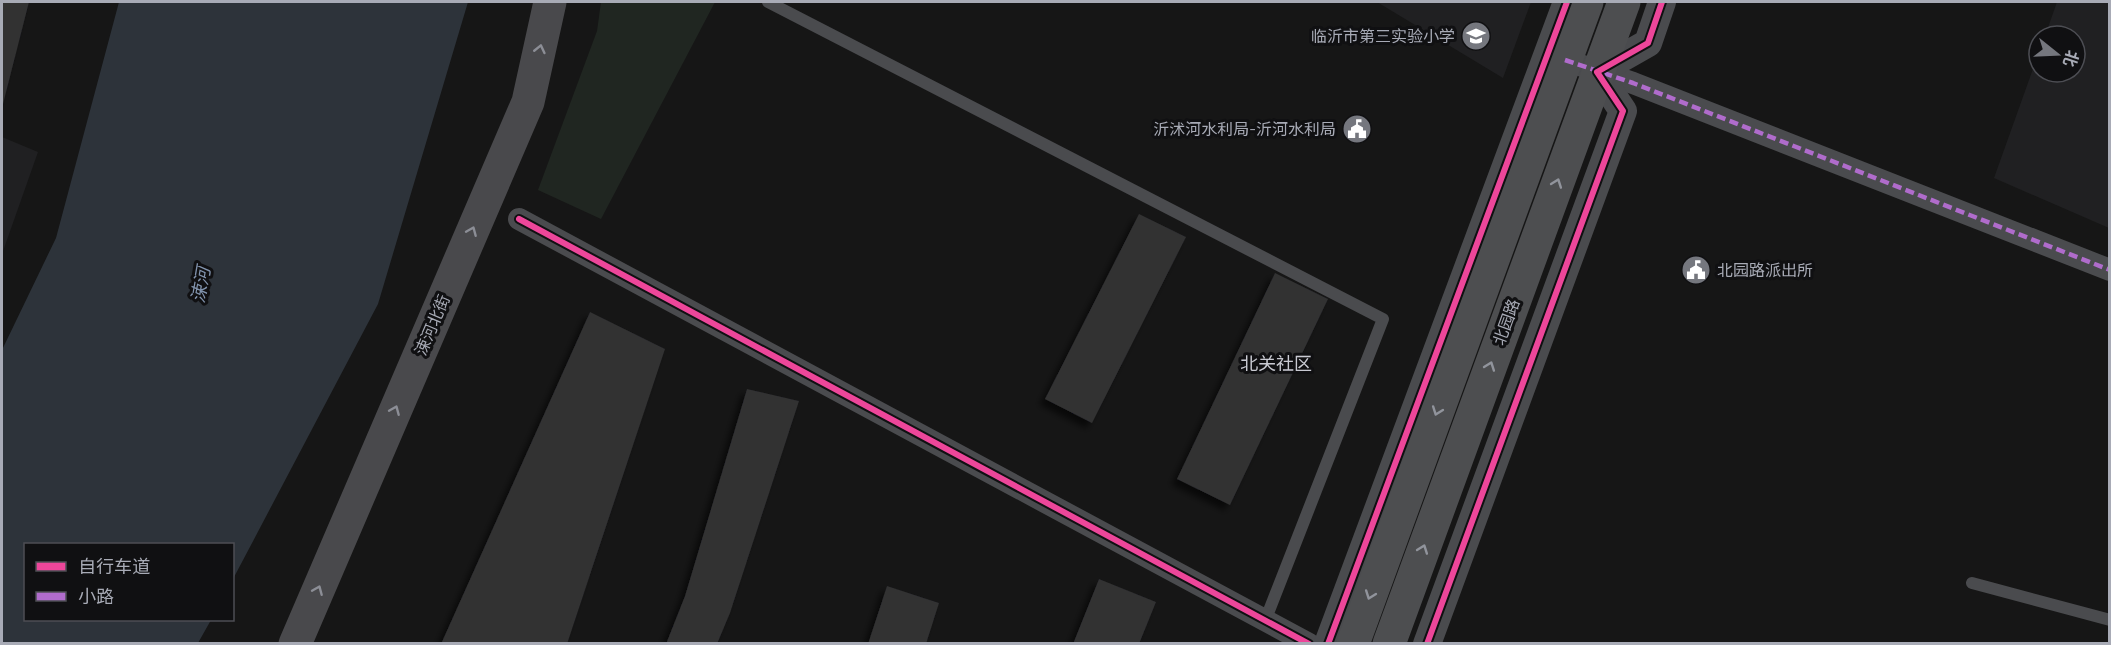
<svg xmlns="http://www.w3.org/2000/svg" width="2111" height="645" viewBox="0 0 2111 645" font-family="Manrope,'Noto Sans SC',sans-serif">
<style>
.built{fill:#202022}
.green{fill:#202621}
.water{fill:#2d333a}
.building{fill:#303032;filter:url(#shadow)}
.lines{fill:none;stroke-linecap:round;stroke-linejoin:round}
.service{stroke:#4a4b4e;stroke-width:12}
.minor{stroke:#4a4b4e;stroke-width:22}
.tertiary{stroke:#4a4b4e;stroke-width:28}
.secondary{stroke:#49494c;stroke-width:33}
.primary{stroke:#4d4e50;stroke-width:33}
.quiet{stroke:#b06ccc;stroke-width:4.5;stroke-dasharray:9 4.5;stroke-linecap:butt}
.cycleway-casing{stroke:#101012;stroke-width:10}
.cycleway{stroke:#ed469a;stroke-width:6}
.oneway{stroke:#8c8e96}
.oneway2{stroke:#91949c}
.labels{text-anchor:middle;stroke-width:6;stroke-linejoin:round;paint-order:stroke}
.poi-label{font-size:16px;fill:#a8abb6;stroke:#101012;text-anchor:end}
.street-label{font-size:16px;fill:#a8abb6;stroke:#101012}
.water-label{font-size:18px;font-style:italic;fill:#8294ae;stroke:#101012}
.neighbourhood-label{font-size:18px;fill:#c9cad2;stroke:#101012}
</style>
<defs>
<filter id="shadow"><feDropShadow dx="-5.5" dy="5.5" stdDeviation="3" flood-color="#0009"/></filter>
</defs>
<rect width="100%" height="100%" fill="#161616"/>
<path class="built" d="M1377,2H1531L1503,78Z
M2057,2H2109V228L1994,178L2039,52V72H2075V36H2045Z
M2,137L38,152L2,254Z"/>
<path class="green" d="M601,2H715L601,219L538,190L597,31Z"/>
<path class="water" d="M119,2H468L378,304L233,579L232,544H26V620H211L198,643H2V350L56,238Z"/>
<path class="building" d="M2,2H29L3,104H2Z
M1139,214L1186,237L1092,423L1045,399Z
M1275,273L1328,299L1230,505L1177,479Z
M590,312L665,349L567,644H441Z
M747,389L799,401L730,613L717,644H666L685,596Z
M1099,579L1156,602L1139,644H1073Z
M887,586L939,603L926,644H868Z"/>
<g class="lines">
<path class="service" d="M768,2L1383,319L1265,621
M1972,583L2110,620"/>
<path class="minor" d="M1565,60L1633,83L2110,270
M519,219L1309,644"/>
<path class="tertiary" d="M1328,644L1567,2
M1427,644L1623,111L1597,72L1648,43L1662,2"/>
<path class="secondary" d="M295,644L528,102L550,2"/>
<path class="primary" d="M1353,644L1587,2
M1389,644L1624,2"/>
<path class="quiet" d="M1565,60L1633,83L2110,270"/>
<g class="cycleway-casing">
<path id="cycleway" d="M519,219L1309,644
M1328,644L1567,2
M1427,644L1623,111L1597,72L1648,43L1662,2"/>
</g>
<use href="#cycleway" class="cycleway"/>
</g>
<defs><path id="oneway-chevron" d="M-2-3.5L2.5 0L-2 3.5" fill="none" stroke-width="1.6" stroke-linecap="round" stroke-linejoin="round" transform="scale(1.5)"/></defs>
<g class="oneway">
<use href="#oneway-chevron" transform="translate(540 49) rotate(-77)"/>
<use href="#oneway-chevron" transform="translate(472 231) rotate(-67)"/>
<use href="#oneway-chevron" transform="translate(395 410) rotate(-67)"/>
<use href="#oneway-chevron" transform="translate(318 590) rotate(-67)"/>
</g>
<g class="oneway2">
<use href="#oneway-chevron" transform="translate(1557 183) rotate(-70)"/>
<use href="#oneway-chevron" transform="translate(1490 366) rotate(-70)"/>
<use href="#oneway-chevron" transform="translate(1437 411) rotate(110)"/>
<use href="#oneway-chevron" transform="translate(1423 549) rotate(-70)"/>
<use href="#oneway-chevron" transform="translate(1370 595) rotate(110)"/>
</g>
<defs>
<g id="school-disc" transform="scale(1.5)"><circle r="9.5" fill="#75777e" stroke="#101012"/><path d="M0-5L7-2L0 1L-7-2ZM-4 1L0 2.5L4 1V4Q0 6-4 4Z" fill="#fff"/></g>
<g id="civic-disc" transform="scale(1.5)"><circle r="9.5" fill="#75777e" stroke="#101012"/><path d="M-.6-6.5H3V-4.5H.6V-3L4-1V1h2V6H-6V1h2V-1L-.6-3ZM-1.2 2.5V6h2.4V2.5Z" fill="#fff"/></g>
</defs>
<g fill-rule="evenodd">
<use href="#school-disc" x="1476" y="36"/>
<use href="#civic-disc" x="1357" y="129"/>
<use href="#civic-disc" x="1696" y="270"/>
</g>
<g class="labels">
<g class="poi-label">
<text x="1455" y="42">临沂市第三实验小学</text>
<text x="1336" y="135">沂沭河水利局-沂河水利局</text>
<text x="1717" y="276" text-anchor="start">北园路派出所</text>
</g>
<g class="street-label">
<text transform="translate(1506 322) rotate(-70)" y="6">北园路</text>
<text transform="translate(432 325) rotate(-67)" y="6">涑河北街</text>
</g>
<g class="water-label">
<text transform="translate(201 285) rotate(-80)" y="6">涑河</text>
</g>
<g class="neighbourhood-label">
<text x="1276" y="370">北关社区</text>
</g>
</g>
<rect width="2111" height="645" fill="none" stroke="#a8abb6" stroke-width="6"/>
<rect x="24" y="543" width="210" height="78" fill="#101012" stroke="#4d4e54" stroke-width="1.5"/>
<rect x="36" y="562" width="30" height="9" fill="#ed469a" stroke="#4d4e54" stroke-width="1.5"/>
<text x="78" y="573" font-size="18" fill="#a8abb6">自行车道</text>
<rect x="36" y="592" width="30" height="9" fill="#b06ccc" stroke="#4d4e54" stroke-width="1.5"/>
<text x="78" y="603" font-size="18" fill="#a8abb6">小路</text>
<g transform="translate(2057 54) rotate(108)"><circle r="28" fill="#101012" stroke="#4d4e54" stroke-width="1.5"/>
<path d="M0-4.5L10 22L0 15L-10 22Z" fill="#75777e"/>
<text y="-9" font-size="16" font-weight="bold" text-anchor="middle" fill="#a8abb6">北</text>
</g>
</svg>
